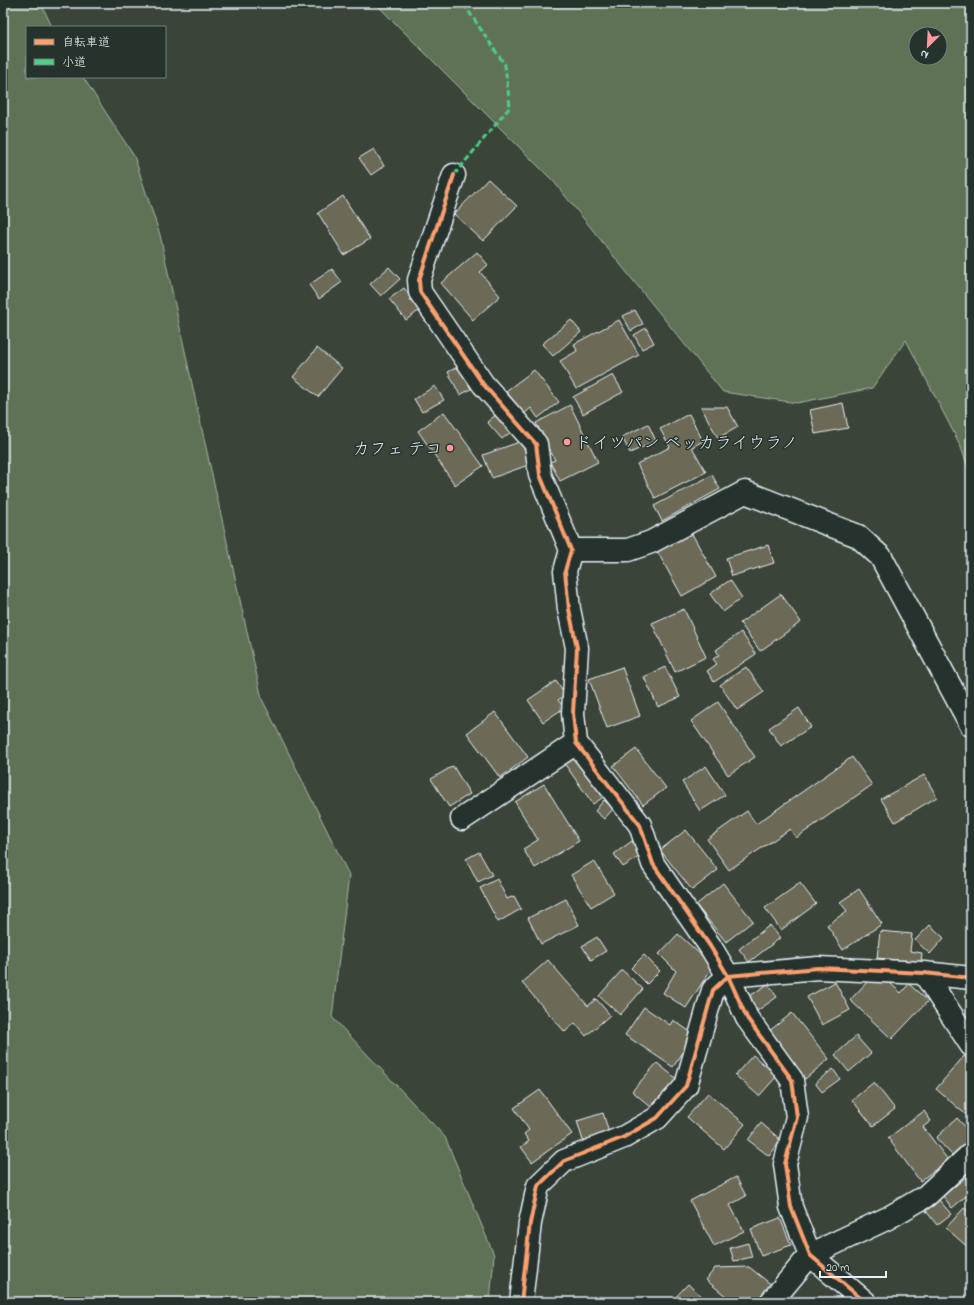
<svg xmlns="http://www.w3.org/2000/svg" width="974" height="1305" viewBox="0 0 974 1305" font-family="'Indie Flower','Klee One',sans-serif">
<style>
.green{fill:#617254;stroke:#a4b2a6;fill-rule:evenodd}
.building{fill:#6c6a56;stroke:#e8f1f8}
.lines{fill:none;stroke-linecap:round;stroke-linejoin:round}
.street-casing{stroke:#e8f1f8;stroke-width:25}
.street{stroke:#26332d;stroke-width:22}
.quiet{stroke:#4dcf88;stroke-width:3;stroke-dasharray:6 3;stroke-linecap:butt}
.cycleway-casing{stroke:#26332d;stroke-width:6}
.cycleway{stroke:#fca06f;stroke-width:4}
.poi-dot{fill:#ff9aa2;stroke:#26332d;stroke-width:1.5}
.labels{text-anchor:middle;stroke-width:3;stroke-linejoin:round;paint-order:stroke}
.poi-label{font-size:17px;fill:#e8f1f8;stroke:#26332d;text-anchor:start}
</style>
<rect width="100%" height="100%" fill="#3b4439"/>
<filter id="ink" filterUnits="userSpaceOnUse"><feTurbulence type="fractalNoise" baseFrequency=".025" numOctaves="2"/><feDisplacementMap in="SourceGraphic" scale="8" xChannelSelector="R" yChannelSelector="G"/><feConvolveMatrix kernelMatrix="1 2 1 2 8 2 1 2 1" color-interpolation-filters="sRGB"/></filter>
<g filter="url(#ink)">
<path class="green" d="M3,3H41L52,27H27V77H83L134,156L160,235L197,407L262,699L349,875L332,1017L445,1137L494,1255L490,1302H3Z
M375,3H971V475L960,445L906,340L872,388L797,403L723,392L554,182ZM916,34H940V58H916Z"/>
<path class="building" d="M374,149L384,166L371,175L359,158Z
M488,179L517,206L483,241L454,214Z
M343,196L370,239L344,255L318,213Z
M477,252L488,265L480,272L500,296L473,320L441,283Z
M389,267L400,279L381,296L370,284Z
M332,269L342,282L319,299L309,285Z
M404,288L420,310L406,320L389,299Z
M635,310L643,324L631,331L623,316Z
M571,320L581,332L553,356L542,344Z
M619,320L639,355L576,389L560,361L577,351L574,344Z
M646,328L654,343L642,349L634,335Z
M317,348L342,368L318,397L293,377Z
M459,366L471,389L460,395L448,372Z
M534,370L559,402L538,418L531,408L524,414L506,391Z
M613,375L623,392L583,414L573,397Z
M435,386L444,400L422,412L414,399Z
M843,403L848,428L815,434L810,410Z
M570,405L598,462L560,481L550,462L555,460L536,423Z
M701,407H727L738,427L718,438Z
M444,412L483,466L455,485L418,431Z
M497,414L512,431L502,439L487,422Z
M689,414L703,441L692,447L706,472L655,498L637,464L670,447L660,429Z
M648,424L656,441L630,453L622,437Z
M522,441L531,464L492,478L483,455Z
M712,475L720,489L662,521L654,506Z
M691,532L716,577L682,596L657,551Z
M768,545L774,563L732,576L726,558Z
M730,580L742,598L723,612L710,594Z
M781,594L801,622L760,651L740,623Z
M684,609L706,657L675,672L652,623Z
M741,632L756,654L714,682L707,671L717,664L713,659L719,655L716,650Z
M622,667L640,716L607,728L589,679Z
M665,667L680,697L658,707L644,677Z
M746,667L764,692L737,710L720,685Z
M556,681L565,695L558,700L564,708L543,722L528,700Z
M718,702L755,757L728,775L691,721Z
M799,708L811,727L781,746L769,728Z
M495,712L528,757L500,778L467,733Z
M636,749L666,788L643,805L613,766Z
M576,755L605,796L593,804L564,763Z
M852,757L872,785L796,838L790,829L729,870L707,839L747,811L756,824Z
M453,766L470,794L449,807L431,779Z
M706,766L725,795L700,811L682,782Z
M924,775L937,797L895,822L881,799Z
M544,784L579,841L535,868L523,849L538,840L515,802Z
M604,800L613,809L604,819L595,811Z
M686,830L718,870L692,890L660,850Z
M632,841L642,855L623,867L614,854Z
M479,852L492,875L478,882L466,859Z
M594,861L614,893L591,907L571,875Z
M497,879L507,899L514,896L521,909L498,922L480,888Z
M723,883L753,921L726,942L696,905Z
M800,883L816,904L781,930L765,908Z
M859,889L882,924L843,950L827,925L847,911L840,902Z
M566,899L579,925L541,944L528,918Z
M770,925L780,938L749,962L739,949Z
M930,925L944,938L930,954L915,940Z
M880,931L912,934L910,951L922,953L921,963L877,958Z
M678,934L713,966L686,1008L663,993L676,971L659,954Z
M597,937L606,951L591,960L582,946Z
M644,955L660,971L647,984L631,968Z
M548,960L588,1006L596,999L610,1015L586,1036L575,1023L565,1032L522,983Z
M622,970L643,989L620,1015L599,996Z
M868,981L890,983L901,993L909,984L928,1001L892,1039L850,1000Z
M835,982L850,1010L822,1025L807,997Z
M768,984L777,997L757,1011L748,997Z
M644,1007L670,1025L673,1020L695,1035L673,1067L625,1035Z
M792,1013L829,1059L805,1079L768,1032Z
M856,1036L871,1053L849,1072L835,1055Z
M753,1055L777,1076L759,1096L735,1075Z
M964,1056L971,1062V1119L936,1089Z
M657,1063L677,1079L652,1108L632,1091Z
M833,1069L840,1079L822,1092L815,1083Z
M874,1082L895,1109L873,1126L852,1100Z
M540,1090L572,1134L532,1162L521,1147L529,1141L524,1134L529,1130L514,1108Z
M708,1093L745,1124L724,1149L687,1117Z
M924,1111L931,1121L923,1127L948,1160L920,1181L888,1138Z
M603,1113L609,1133L583,1141L577,1121Z
M957,1118L971,1133V1138L952,1155L936,1138Z
M761,1123L781,1140L769,1156L748,1140Z
M736,1177L746,1196L730,1205L744,1231L714,1246L690,1201Z
M966,1177L971,1183V1192L952,1208L943,1196Z
M939,1200L951,1214L937,1225L926,1211Z
M964,1208L971,1214V1250L946,1228Z
M780,1218L791,1245L761,1256L751,1229Z
M748,1243L752,1257L734,1261L730,1248Z
M749,1267L773,1286L761,1302H733L706,1280L715,1268Z
M688,1284L707,1302H671Z"/>
<g class="lines">
<g class="street-casing">
<path id="street" d="M454,175L419,280L420,292L483,384L536,444L540,475L571,550L565,571L569,609L577,648L573,713L576,743L640,825L653,864L710,946L728,976L747,1018L792,1080L797,1117L785,1164L791,1207L810,1255L865,1302
M571,550H628L651,542L745,492L858,536L881,557L971,725
M462,819L576,743
M924,973L971,1045
M521,1302L530,1223L538,1186L564,1161L624,1137L657,1118L686,1086L713,990L728,976L818,968L924,973L971,978
M771,1302L810,1255L888,1218L926,1196L971,1154"/>
</g>
<use href="#street" class="street"/>
<path class="quiet" d="M454,175L510,107L505,65L463,3"/>
<g class="cycleway-casing">
<path id="cycleway" d="M454,175L419,280L420,292L483,384L536,444L540,475L571,550L565,571L569,609L577,648L573,713L576,743L640,825L653,864L710,946L728,976L747,1018L792,1080L797,1117L785,1164L791,1207L810,1255L865,1302
M521,1302L530,1223L538,1186L564,1161L624,1137L657,1118L686,1086L713,990L728,976L818,968L924,973L971,978"/>
</g>
<use href="#cycleway" class="cycleway"/>
</g>
</g>
<g class="poi-dot">
<circle cx="567" cy="442" r="4"/>
<circle cx="450" cy="448" r="4"/>
</g>
<g class="labels">
<g class="poi-label">
<text x="575" y="448">ドイツパン ベッカライウラノ</text>
<text x="442" y="454" text-anchor="end">カフェ テコ</text>
</g>
</g>
<rect width="974" height="1305" fill="none" stroke="#26332d" stroke-width="16"/>
<rect x="8" y="8" width="958" height="1289" fill="none" stroke="#e8f1f8" stroke-width="1.5" filter="url(#ink)"/>
<rect x="26" y="26" width="140" height="52" fill="#26332d" stroke="#747f7e"/>
<rect x="34" y="39" width="20" height="6" fill="#fca06f" stroke="#747f7e"/>
<text x="62" y="46" font-size="12" fill="#e8f1f8">自転車道</text>
<rect x="34" y="59" width="20" height="6" fill="#4dcf88" stroke="#747f7e"/>
<text x="62" y="66" font-size="12" fill="#e8f1f8">小道</text>
<g transform="translate(928 46) rotate(204)"><circle r="19" fill="#26332d" stroke="#747f7e"/>
<path d="M0-3L7 15L0 10L-7 15Z" fill="#ff9aa2"/>
<text y="-6" font-size="11" font-weight="bold" text-anchor="middle" fill="#e8f1f8">N</text>
</g>
<path d="M820 1271v6h66v-6" fill="none" stroke="#e8f1f8" stroke-width="2"/>
<text x="826" y="1271" font-size="12" fill="#e8f1f8" stroke="#26332d" stroke-width="3" paint-order="stroke">20 m</text>
</svg>
